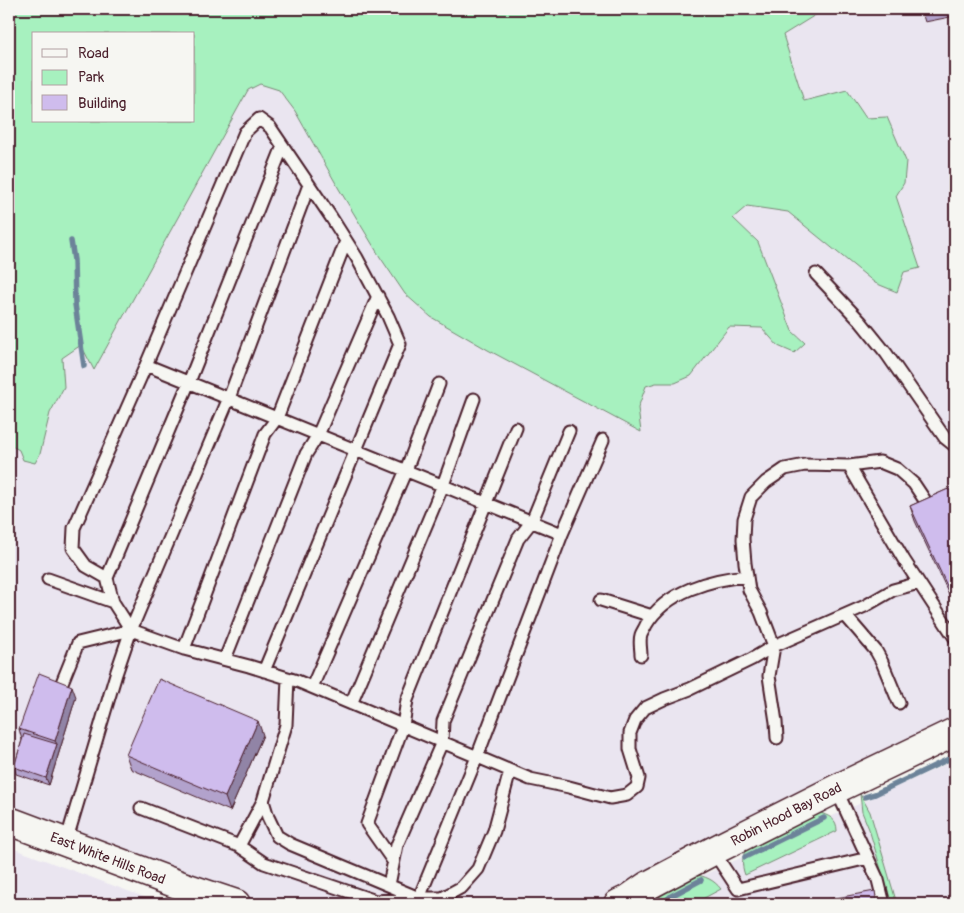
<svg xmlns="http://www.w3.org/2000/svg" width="964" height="913" viewBox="0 0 964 913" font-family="Pangolin,sans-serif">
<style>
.built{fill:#eae5f0;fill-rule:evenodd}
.green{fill:#a7f1bf;stroke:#788875;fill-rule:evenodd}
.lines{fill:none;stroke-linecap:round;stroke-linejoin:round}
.stream{stroke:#6c8399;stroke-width:5.5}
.service-casing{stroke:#4a1f2b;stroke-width:15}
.tertiary-casing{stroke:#4a1f2b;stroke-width:31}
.secondary-casing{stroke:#4a1f2b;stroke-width:31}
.service{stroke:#f6f6f2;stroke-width:11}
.tertiary{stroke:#f6f6f2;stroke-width:28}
.secondary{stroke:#f6f6f2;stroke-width:28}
.wall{fill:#b2a2cc;stroke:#4a1f2b}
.shaded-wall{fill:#9184a6;stroke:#4a1f2b}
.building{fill:#cfbced;stroke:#4a1f2b}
.labels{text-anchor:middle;stroke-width:4;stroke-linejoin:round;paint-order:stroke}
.street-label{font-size:14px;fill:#4a1f2b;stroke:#f6f6f2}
</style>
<rect width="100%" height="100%" fill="#f6f6f2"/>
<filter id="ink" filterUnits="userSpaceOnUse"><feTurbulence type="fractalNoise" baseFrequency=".02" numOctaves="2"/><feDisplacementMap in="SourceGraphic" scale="10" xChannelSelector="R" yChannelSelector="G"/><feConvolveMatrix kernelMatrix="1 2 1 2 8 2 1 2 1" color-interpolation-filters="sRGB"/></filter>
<g filter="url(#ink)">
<path class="built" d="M9,9H955V732L621,904H236L9,821ZM34,34H194V121H34Z
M955,760V904H664L688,882Z
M9,847L163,904H9Z"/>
<path class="green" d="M9,9H825L783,35L804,101L847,90L866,118L887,117L906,161L904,183L896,196L920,268L904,272L897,292L875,283L788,212L747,206L733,218L758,242L792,331L805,343L794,353L778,346L762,328L729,327L691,376L675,383H656L646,386L638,408L641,432L488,350L431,317L405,294L380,257L339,189L295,111L279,90L260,84L248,90L94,370L81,345L62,358L64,387L50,413L40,454L35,463L23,460L19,450L9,444ZM34,34H194V121H34Z
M860,794L870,812L897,904H889L882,873L869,829L862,812Z
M818,812C829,816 837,818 837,831L745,875C741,864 742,857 747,846Z
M694,874C706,877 713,879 721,889L693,904H650L666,892Z"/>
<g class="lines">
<path class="stream" d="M71,241L74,260L75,304L84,366
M865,797L875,794L955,756
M745,857L824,818
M662,904L671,896L701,880"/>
<g class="service-casing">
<path id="service" d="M816,274L861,322L886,353L945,438L955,446
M849,466L904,560L955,638
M562,534L603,440
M107,578L86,566L73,548L74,528L146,365L245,132L259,119L270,127L331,217L357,258L388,316L400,344L264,671
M48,579L113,602
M601,600L652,616
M845,615L876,651L882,662L899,703
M131,630L113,602L107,578L189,382L283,146
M131,630L229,398L309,185
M184,649L265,434L277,418L346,241
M641,655C641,649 639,641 641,635C642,632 645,628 646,625C666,591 711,579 747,576
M225,659L306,454L318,435L378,296
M288,678L286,725L263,801L268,817L277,836L290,844L419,898H442L462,887L478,869L494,831L510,771
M312,687L406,470L439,384
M59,690L78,643L131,630
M351,704L443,485L474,399
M777,738L776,722L769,676L774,646L761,612L749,590L745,563L743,539L744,519L751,497L766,482L785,469L805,465L849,466L880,462L897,469L914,484L932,511
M836,789L878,880L884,904
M141,808L239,846L264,863L376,901L419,898L477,757L562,534L146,365
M66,842L116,674L131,630L184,649L249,666L297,681L530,779L569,787L610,798L627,795L637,787L639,778L630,749V733L635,720L645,708L664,699L690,689L752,659L774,646L865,606L893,590L919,583
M239,846L263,801
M713,851L738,889L868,858
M393,861L367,824L403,726L407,700L516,428
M389,885L397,845L442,742L443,721L518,539L532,521L569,431"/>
</g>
<g class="tertiary-casing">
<path id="tertiary" d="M621,904L647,886L713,851L836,789L955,732"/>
</g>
<g class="secondary-casing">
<path id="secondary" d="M9,821L185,887L236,904
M618,904L624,901"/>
</g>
<use href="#service" class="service"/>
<use href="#tertiary" class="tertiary"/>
<use href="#secondary" class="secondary"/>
</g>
<path class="wall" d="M921,9H955V16L925,22Z
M955,486V607L915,521L910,506Z
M76,697L49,785L16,774L14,767L22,740L19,729Z
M263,735L230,811L131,769L126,755Z"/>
<path class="shaded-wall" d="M10,674L14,685L9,697V678Z
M72,686L76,697L49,785L46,778L57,744L55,741Z
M258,721L263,735L230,811L225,797Z"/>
<path class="building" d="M955,486V603L910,506Z
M39,673L72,686L55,741L19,729Z
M159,679L258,721L225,797L126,755Z
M24,734L57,744L46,778L14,767Z
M875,891L877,904H808V903Z"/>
</g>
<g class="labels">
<g class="street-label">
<text transform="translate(786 814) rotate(-27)" y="5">Robin Hood Bay Road</text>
<text transform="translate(108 858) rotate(21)" y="5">East White Hills Road</text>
</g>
</g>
<rect width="964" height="913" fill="none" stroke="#f6f6f2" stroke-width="30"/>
<rect x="15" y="15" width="934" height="883" fill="none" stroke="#4a1f2b" stroke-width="2" filter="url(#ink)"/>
<rect x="32" y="32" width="162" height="90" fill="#f6f6f2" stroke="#b1a0a2"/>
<rect x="42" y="49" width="25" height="8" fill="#f6f6f2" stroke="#b1a0a2"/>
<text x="78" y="58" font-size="15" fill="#4a1f2b">Road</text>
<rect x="42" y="70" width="25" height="15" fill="#a7f1bf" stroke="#b1a0a2"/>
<text x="78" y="82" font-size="15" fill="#4a1f2b">Park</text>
<rect x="42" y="95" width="25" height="15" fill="#cfbced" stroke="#b1a0a2"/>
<text x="78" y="108" font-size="15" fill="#4a1f2b">Building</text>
</svg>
